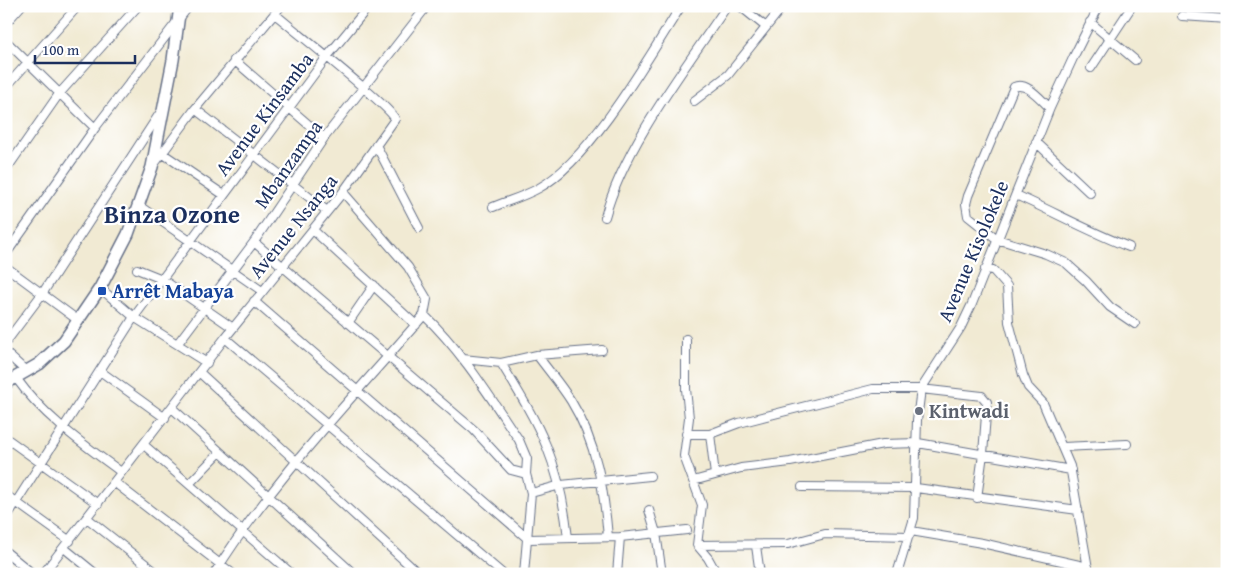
<svg xmlns="http://www.w3.org/2000/svg" width="1233" height="580" viewBox="0 0 1233 580" font-family="'Gentium Book Plus',serif">
<style>
.lines{fill:none;stroke-linecap:round;stroke-linejoin:round}
.street-casing{stroke:#667087;stroke-width:10}
.secondary-casing{stroke:#667087;stroke-width:14}
.street{stroke:#fff;stroke-width:8}
.secondary{stroke:#fff;stroke-width:11}
.transit-dot{fill:#1a4fb4;stroke:#fff;stroke-width:2}
.worship-dot{fill:#6b7280;stroke:#fff;stroke-width:2}
.labels{text-anchor:middle;stroke-width:4.5;stroke-linejoin:round;paint-order:stroke}
.street-label{font-size:20px;fill:#1b2f5e;stroke:#fff}
.transit-label{font-size:20px;font-weight:bold;fill:#164399;stroke:#fff;text-anchor:start}
.worship-label{font-size:20px;font-weight:bold;fill:#5b616d;stroke:#fff;text-anchor:start}
.district-label{font-size:25px;font-weight:bold;fill:#1b2f5e;stroke:#fff}
</style>
<rect width="100%" height="100%" fill="#fff"/>
<filter id="ink" filterUnits="userSpaceOnUse"><feTurbulence type="fractalNoise" baseFrequency=".02" numOctaves="2"/><feDisplacementMap in="SourceGraphic" scale="10" xChannelSelector="R" yChannelSelector="G"/><feConvolveMatrix kernelMatrix="1 2 1 2 8 2 1 2 1" color-interpolation-filters="sRGB"/></filter>
<filter id="wash" filterUnits="userSpaceOnUse"><feTurbulence type="fractalNoise" baseFrequency=".0096" numOctaves="4" result="noise"/><feDisplacementMap in="SourceGraphic" scale="20" xChannelSelector="R" yChannelSelector="G"/><feGaussianBlur stdDeviation="1.12" result="paint"/><feColorMatrix in="noise" values="0 0 0 0 0 0 0 0 0 0 0 0 0 0 0 0 0 1.4 0 .05"/><feComposite in="paint" operator="in"/></filter>
<g filter="url(#wash)">
<rect width="100%" height="100%" fill="#f1ead3"/>
</g>
<g filter="url(#ink)">
<g class="lines">
<g class="street-casing">
<path id="street" d="M740,6L766,27
M1182,16L1227,19
M1090,22L1135,60
M6,23L21,6
M6,41L95,128
M234,60L324,138
M1091,68L1132,6
M6,87L78,6
M694,101L728,75L783,6
M1050,108C1041,100 1027,81 1014,87L968,196L966,204L968,216L997,239L1046,254L1066,263L1086,281L1110,307L1135,324
M195,109L327,211
M1036,142L1090,193
M376,145L419,228
M162,153L224,195
M155,163L195,109L281,6
M6,170L59,94L138,6
M1016,195C1054,212 1090,232 1129,247
M138,205L262,291
M493,207C508,201 525,196 539,188C590,160 649,57 681,6
M605,217C624,146 686,67 727,6
M313,230L416,325
M254,242L474,430L511,470L526,474
M6,254L95,128L189,6
M6,267L79,321
M137,269L162,279L233,328
M985,269L993,270L1007,286L1009,322L1023,375L1028,387L1043,403L1070,466L1089,574
M100,288L134,317L207,363
M254,301L528,539L620,537L687,530
M424,315C462,351 490,397 519,440L527,459L526,474L531,493L524,574
M348,323L374,285
M225,338L503,574
M686,339V389L689,418L684,456L702,505L697,545L708,558L717,574
M6,342L42,294L160,113
M178,343L254,242L324,138L427,6
M6,353L27,372
M537,355C548,370 561,385 571,401C597,443 604,490 608,537
M463,359L501,363L537,355L602,350
M501,363C541,428 560,462 568,538
M100,371L165,418
M199,372L419,574
M16,378C44,417 83,444 121,472
M172,408L354,574
M686,434H710L739,423L873,389H921L982,396L987,402L983,454L977,498
M710,434L715,475
M6,438L98,504
M144,445L292,574
M1063,447L1127,444
M693,481L741,468L790,462L883,444L918,443L1071,470
M114,482L233,574
M189,484L220,452
M802,487L916,488L1078,510
M531,493L561,485L650,476
M6,495L70,541
M649,510L656,533L662,574
M6,518L134,317L326,58L369,6
M87,518L158,574
M911,531L982,543L1088,567
M697,545L788,544L825,534L909,536
M756,546L760,574
M64,548L96,574
M6,552L33,574
M43,574L225,338L343,192L395,119C391,107 292,29 275,14
M214,574C273,479 352,399 424,315L427,299L408,267L343,192
M617,574L620,537
M897,574L914,518L917,420L921,389L961,327L972,304L1050,108L1074,56L1099,6"/>
</g>
<g class="secondary-casing">
<path id="secondary" d="M6,383L39,364L64,341L100,288L128,234L152,167L173,60L180,6"/>
</g>
<use href="#street" class="street"/>
<use href="#secondary" class="secondary"/>
</g>
</g>
<rect class="transit-dot" x="97" y="286" width="10" height="10" rx="2.5"/>
<circle class="worship-dot" cx="919" cy="411" r="5"/>
<g class="labels">
<g class="street-label">
<text transform="translate(264 114) rotate(-53)" y="7">Avenue Kinsamba</text>
<text transform="translate(288 164) rotate(-55)" y="7">Mbanzampa</text>
<text transform="translate(293 226) rotate(-51)" y="7">Avenue Nsanga</text>
<text transform="translate(973 251) rotate(-67)" y="7">Avenue Kisolokele</text>
</g>
<g class="transit-label">
<text x="112" y="298">Arrêt Mabaya</text>
</g>
<g class="worship-label">
<text x="929" y="418">Kintwadi</text>
</g>
<g class="district-label">
<text x="172" y="223">Binza Ozone</text>
</g>
</g>
<rect width="1233" height="580" fill="none" stroke="#fff" stroke-width="25"/>
<path d="M35 55v8h100v-8" fill="none" stroke="#1b2f5e" stroke-width="2.5"/>
<text x="42" y="55" font-size="15" fill="#1b2f5e" stroke="#ffffff" stroke-width="4" paint-order="stroke">100 m</text>
</svg>
